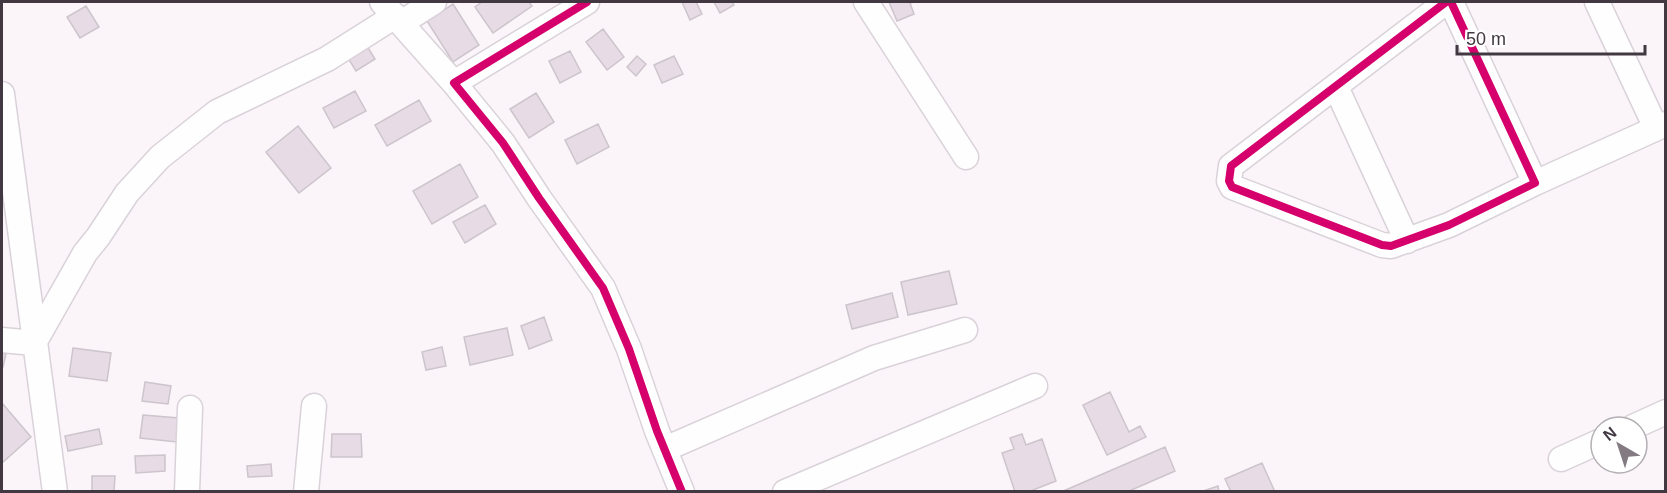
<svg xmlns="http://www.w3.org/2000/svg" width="1667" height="493" viewBox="0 0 1667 493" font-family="Arial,sans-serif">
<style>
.building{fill:#e7dbe6;stroke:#ccc5cb;stroke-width:1.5}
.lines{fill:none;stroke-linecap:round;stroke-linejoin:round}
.minor-casing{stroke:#dad2d9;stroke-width:27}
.minor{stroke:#fefefe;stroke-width:24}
.cycleway-casing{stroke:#fff;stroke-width:11}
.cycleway{stroke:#d6006c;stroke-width:8}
</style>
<rect width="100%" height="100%" fill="#fbf5fa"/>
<path class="building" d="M482,2H529L532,6L493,33L475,7Z
M682,2H696L702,14L690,20Z
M714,2H732L734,5L720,13Z
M889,2H914L910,3L914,14L897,21Z
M453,4L479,45L453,62L427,21Z
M86,6L99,27L80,38L67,17Z
M603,29L624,57L607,70L586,42Z
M367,46L375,59L356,71L348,58Z
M570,51L581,72L560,83L549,61Z
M637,56L646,64L636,76L627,67Z
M674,56L683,74L662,83L654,65Z
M355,91L366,111L334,128L323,108Z
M536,93L554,122L529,138L510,109Z
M419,100L431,121L387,146L375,125Z
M598,124L609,147L577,164L565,140Z
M298,126L331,168L299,193L266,152Z
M460,164L478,197L432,224L413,191Z
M485,205L496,224L465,243L453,222Z
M949,271L957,304L908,315L901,282Z
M892,293L898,317L852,329L846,305Z
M544,317L552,340L529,349L521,326Z
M507,328L513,355L470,365L464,337Z
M442,347L446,366L426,370L422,352Z
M73,348L111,353L107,381L69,376Z
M2,353L6,354L3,367H2Z
M145,382L171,386L168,404L142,401Z
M1110,392L1129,432L1140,426L1146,437L1107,455L1083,405Z
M2,403L31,437L2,463Z
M143,415L179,418L177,442L140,438Z
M99,429L102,444L68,451L65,436Z
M332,434H361L362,457H331Z
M1022,434L1026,445L1042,439L1056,481L1028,492H1015L1002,453L1014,449L1010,438Z
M1165,447L1175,471L1127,492H1061Z
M165,455V471L136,473L135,456Z
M1262,463L1275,492H1231L1225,479Z
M271,464L272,476L248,477L247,466Z
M92,476H115L114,492H92Z
M1218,486L1219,492H1203V491Z"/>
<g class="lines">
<g class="minor-casing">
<path id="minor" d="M382,2L454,83
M587,2L454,83L503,143L539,198L603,288L629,349L657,431L682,492
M866,2L966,157
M1446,2L1231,166L1229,181L1232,187L1382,245L1391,246L1449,225L1535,183L1451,2
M1597,2L1656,128
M401,23L434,2
M1336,87L1407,241
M2,94L55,492
M1535,183L1666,124
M2,340L34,343
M34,343L85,253L98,237L127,193L160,157L217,112L327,59L395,16
M1633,427L1666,412
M665,449L874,358L965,330
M1561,459L1601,441
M187,492L190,408
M306,492L314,406
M785,492L1035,386"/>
</g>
<use href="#minor" class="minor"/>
<g class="cycleway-casing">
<path id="cycleway" d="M587,2L454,83L503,143L539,198L603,288L629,349L657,431L682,492
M1446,2L1231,166L1229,181L1232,187L1382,245L1391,246L1449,225L1535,183L1451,2"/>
</g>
<use href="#cycleway" class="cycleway"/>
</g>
<rect width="1667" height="493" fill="none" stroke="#423841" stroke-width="6"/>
<g transform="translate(1619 445) rotate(321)"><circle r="28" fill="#ffffff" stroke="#b3afb3" stroke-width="1.5"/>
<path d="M0-4.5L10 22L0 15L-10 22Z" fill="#837a82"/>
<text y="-9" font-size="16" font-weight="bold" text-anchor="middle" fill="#423841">N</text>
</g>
<path d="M1457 45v9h188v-9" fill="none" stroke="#423841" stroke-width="3"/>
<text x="1466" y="45" font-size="18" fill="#423841" stroke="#ffffff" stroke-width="4.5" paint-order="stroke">50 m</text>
</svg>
